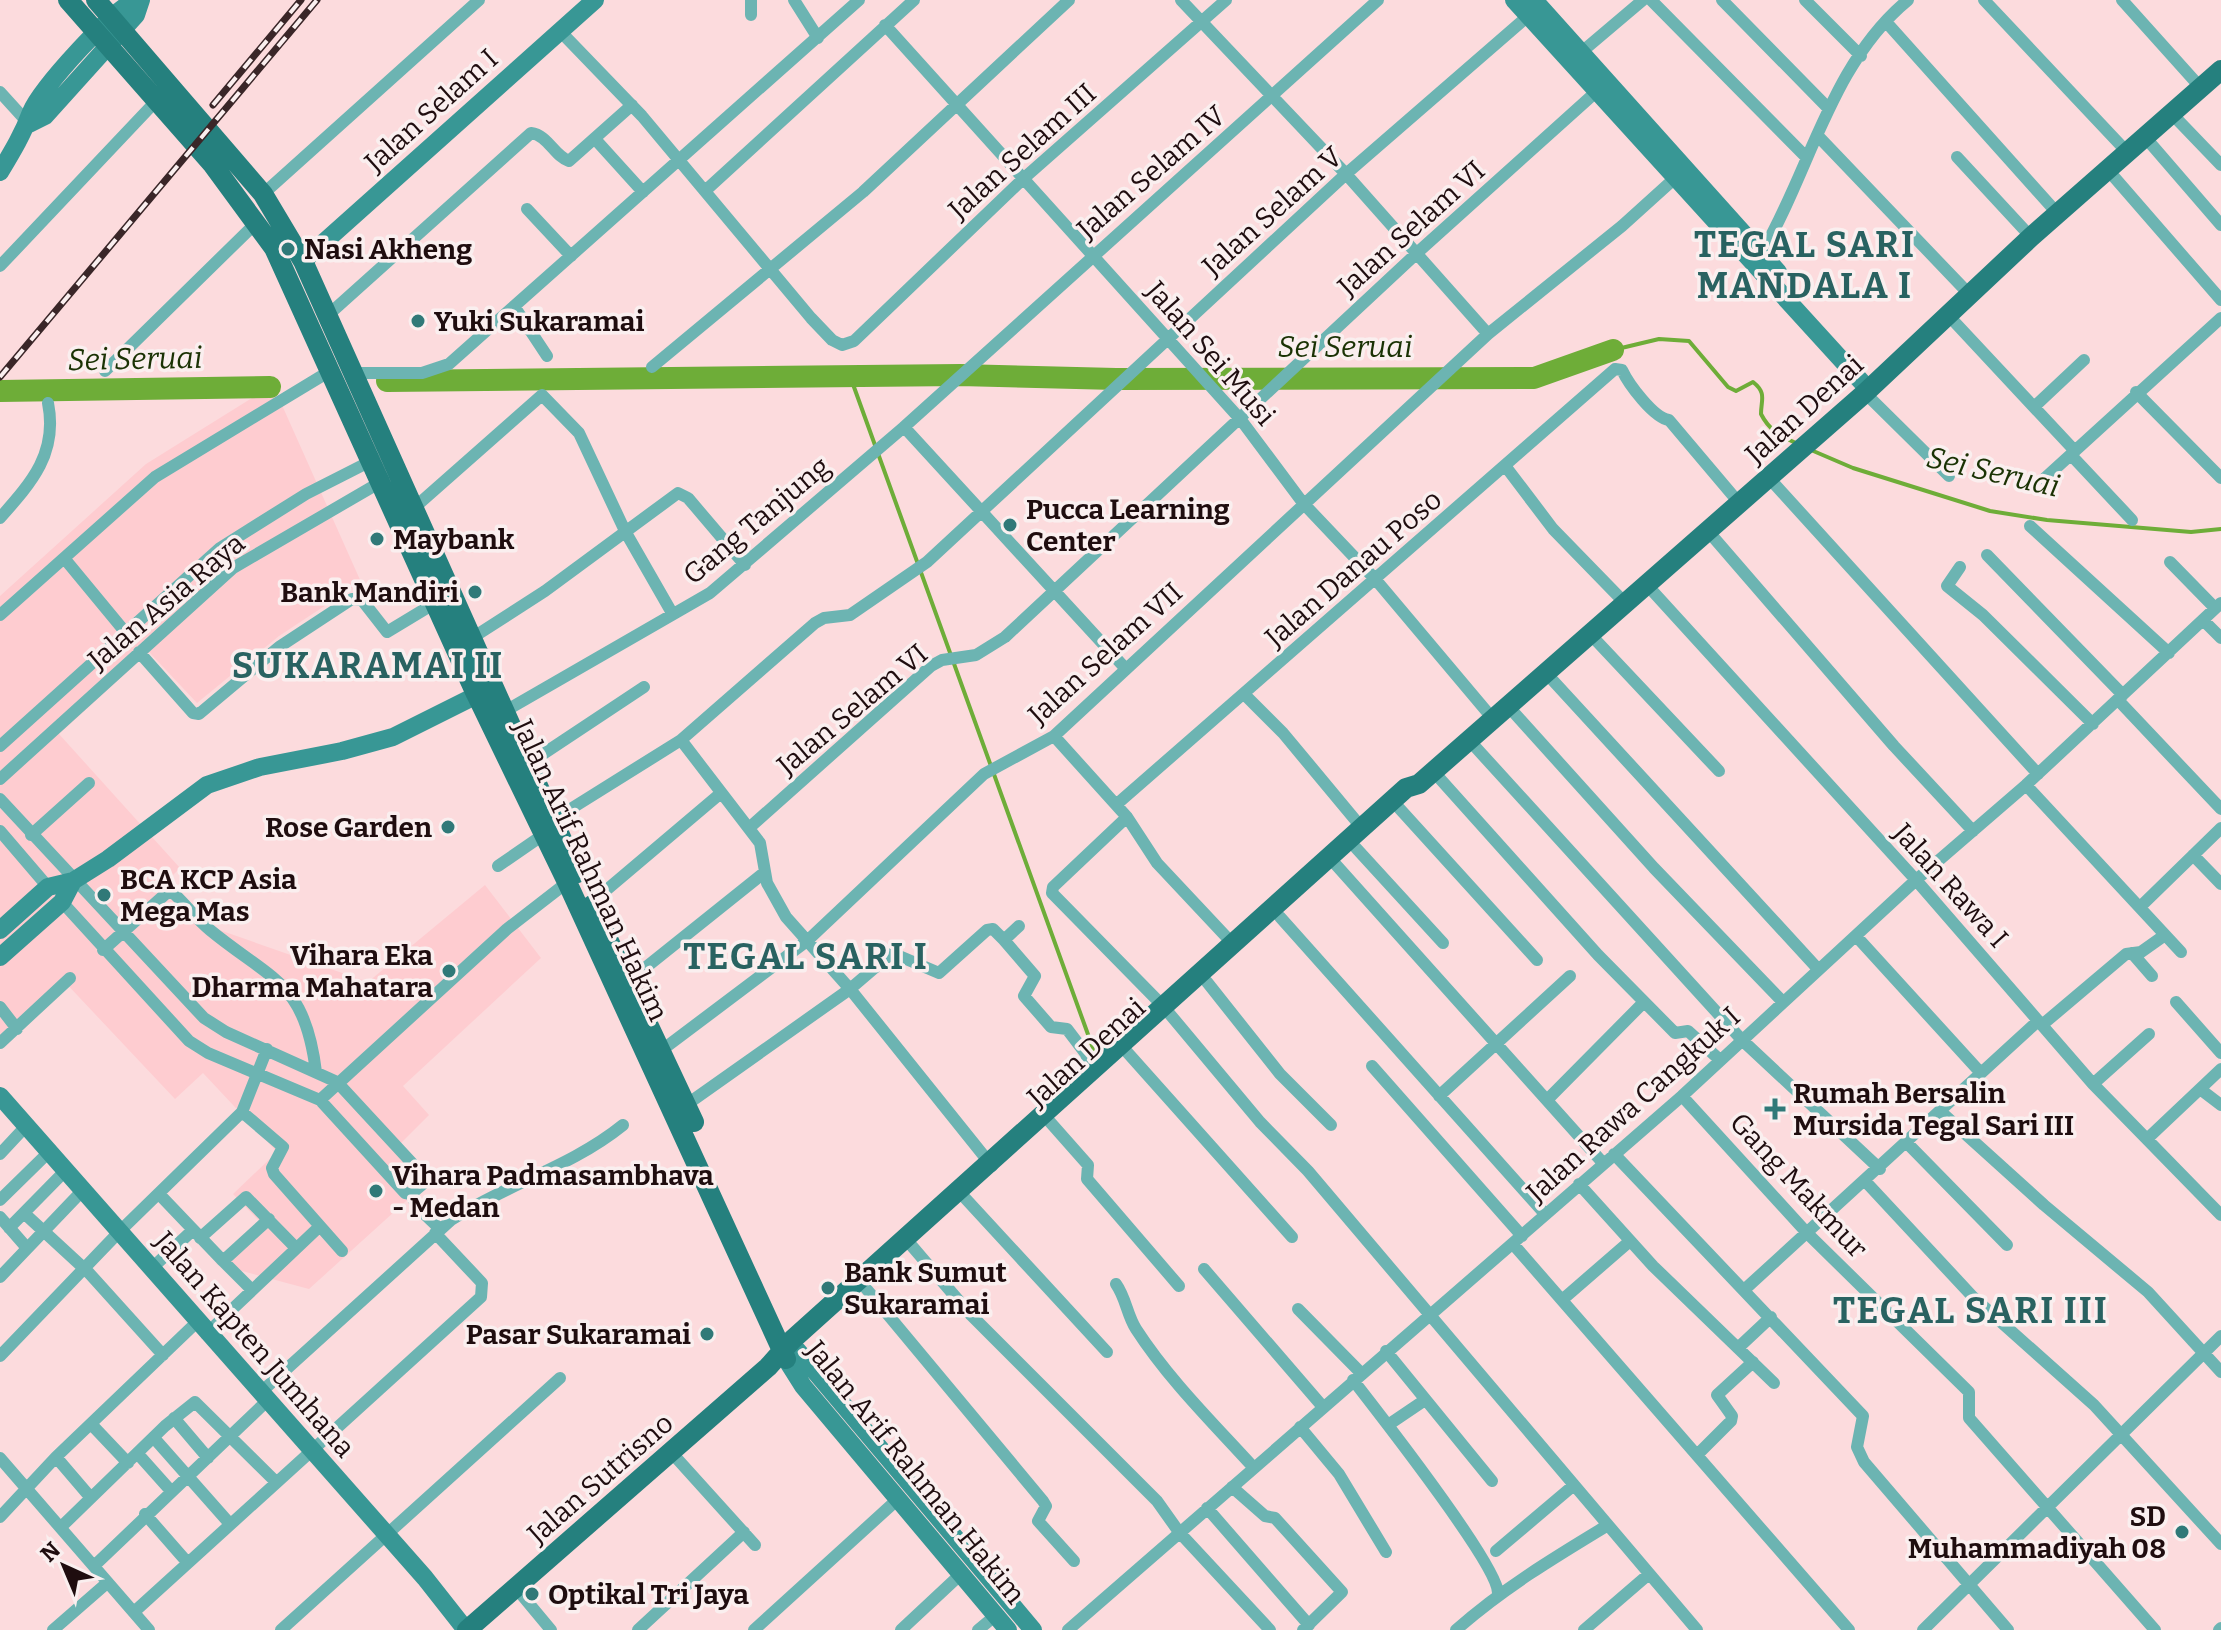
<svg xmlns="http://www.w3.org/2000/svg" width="2221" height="1630" viewBox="0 0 2221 1630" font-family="Bitter,serif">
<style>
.built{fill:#feccd0}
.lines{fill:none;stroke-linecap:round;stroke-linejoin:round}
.stream{stroke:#6ead38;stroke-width:4}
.river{stroke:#6ead38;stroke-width:22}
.street{stroke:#6cb4b2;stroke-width:12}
.secondary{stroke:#389795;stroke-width:18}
.primary{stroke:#25807e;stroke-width:20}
.rail-casing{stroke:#3a2628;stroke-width:7}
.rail{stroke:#faefef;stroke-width:4;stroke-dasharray:12;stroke-linecap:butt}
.poi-dot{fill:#307978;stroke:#faefef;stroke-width:3}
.labels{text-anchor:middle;stroke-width:7;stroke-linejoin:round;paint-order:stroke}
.street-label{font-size:28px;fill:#1f0d0f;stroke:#faefef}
.poi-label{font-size:28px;font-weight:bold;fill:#1f0d0f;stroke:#faefef;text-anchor:start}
.water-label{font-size:30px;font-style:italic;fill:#1a3204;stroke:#faefef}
.district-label{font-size:36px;font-weight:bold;letter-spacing:2px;fill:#296261;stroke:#faefef}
</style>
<rect width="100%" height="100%" fill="#fcdbdd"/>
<path class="built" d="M273,385L361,582L279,636L197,703L149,652L59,734L180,868L166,882L205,925L368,982L485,885L541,958L403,1086L429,1115L394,1150L426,1183L309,1289L216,1264L261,1223L233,1194L277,1152L203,1073L175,1099L62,979L0,1035V596L146,464Z"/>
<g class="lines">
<path class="stream" d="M1613,350L1659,339L1689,341L1728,387L1736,391L1753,382C1767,393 1761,400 1761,414C1769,430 1780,436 1796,443
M850,376L1094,1051
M1811,450L1853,468L1990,511L2047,520L2191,532L2221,529"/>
<path class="river" d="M387,381L960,375L1116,379L1534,378L1613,350
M0,391L270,387"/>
<path class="street" d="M751,0V15
M794,0L818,38
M1181,0L1346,174L1488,334
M1651,0L1807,158
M1722,0L1829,109
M1805,0L1861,56
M1984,0L2128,153
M2122,0L2201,88
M1887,23L2058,214
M885,25L1241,420L1303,503L1376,580L1493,719
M560,31L642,116L811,318L832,340L842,345L854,341L1023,179L1226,0
M1578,55L1643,0
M0,92L29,124
M2172,114L2221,165
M1817,135L1970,295
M2145,137L2221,225
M595,139L643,192
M1957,157L2031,237
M2108,170L2221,300
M705,191L914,0
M263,194L479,0
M527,209L571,256
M1761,254C1810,171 1831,63 1908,0
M0,266L157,100
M514,306L547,356
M1948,315L2075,451
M327,316L531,133C548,135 554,156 569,161L632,105
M652,367L863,192L1069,0
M105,371L256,223
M352,373H422L449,364L859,0
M2136,392L2221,478
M1865,393L1949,476
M2034,407L2084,360
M904,427L1126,669
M2071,455L2132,520
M1506,467L1553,529L1625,603
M1769,478L2038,774
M2044,479L2221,318
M414,508L542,395L579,433L625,531L672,613
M0,518C32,482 58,453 48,403
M2030,526L2169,653
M1708,531L1894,746L1973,831
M1987,555L2123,695
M64,558L126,633
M2170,562L2215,608
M1960,567L1947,586L1983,615L2093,724
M1647,585L1916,880L2093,1084L2221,1215
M0,615L155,477L330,371
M2203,620L2221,638
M1590,634L1719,771
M472,638L545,591L678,493L688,498L745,565
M139,652L193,713L199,714L279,647L352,599L362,600L387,632L435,603
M1546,673L1818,969
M1244,694L1283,733L1362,828
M2118,700L2221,809
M1508,706L1654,868L1783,1002
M500,714L710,593L904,427L1378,0
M1054,736L1127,817L1157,863L1233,944
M681,740L760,843L767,883L786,917L850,989L992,1166
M1469,740L1742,1040L1880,1169
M0,746L220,548L306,494L369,462
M528,764L644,687
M1433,771L1598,955L1675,1033L1688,1031L1720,1060
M0,779L233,568L379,483
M2026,785L2181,952
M0,799L204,1018L226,1032L337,1082L423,1175L424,1183L411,1194L405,1193L320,1100L208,1053L189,1041L62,902
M1117,804L1615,369L1622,370C1629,385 1654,418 1669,420L1740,504
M1399,808L1537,960
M1127,817L1053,887L1052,893L1163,1006L1260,1122L1308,1171L1697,1630
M553,820L681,740L815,623L824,618L850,615L927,562L1346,174L1528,16
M749,828L931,666L942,660L976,655L1005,637L1417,253L1596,92
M0,831L48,887
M31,835L89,783
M1356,848L1443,943
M2193,855L2221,884
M1329,857L1603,1163
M498,866L543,835
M591,903L721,793
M2140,907L2221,828
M1280,917L1545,1214
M1856,936L1980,1072
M1004,940L1035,976L1024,996L1051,1027L1067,1029L1086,1054L1090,1072
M103,950L170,890C184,902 195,918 210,930C272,981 305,981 316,1072
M2132,953L2152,976
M630,980L765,872
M1207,982L1280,1074L1331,1125
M2176,1002L2221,1053
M0,1007L17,1029
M2042,1025L2126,954L2141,952L2165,935
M0,1043L70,978
M662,1050L807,941L984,774L1054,736L1488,334L1622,226L1674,179
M1127,1052L1292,1237
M1372,1066L1522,1236
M2093,1084L2149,1034
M2200,1089L2221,1105
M1439,1096L1570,976
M1682,1096L1807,1233L1969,1392V1418L2155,1630
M320,1100L507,929L569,881
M1547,1100L1644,1002
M686,1105L850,989L892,953L939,973L987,930L993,929L1004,940L1019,926
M1940,1111L2044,1205L2148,1292L2221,1372
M242,1112L283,1147L272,1168L274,1174L342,1251
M1050,1122L1088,1165L1087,1179L1179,1286
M2147,1139L2221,1069
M1907,1143L2007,1245
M0,1154L27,1125
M1614,1154L1863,1416L1857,1447L1864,1462L2008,1630
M1866,1182L1973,1297L2094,1405L2221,1544
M1579,1184L1653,1266L1774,1383
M411,1194L418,1208L440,1229
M160,1195L223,1261L269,1219
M965,1198L1107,1352
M0,1200L51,1150
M25,1214L89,1273L163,1355
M0,1217L27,1248
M9,1228L67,1169
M200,1238L246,1197L296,1248
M905,1238L971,1315L1157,1501L1179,1532L1270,1630
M1513,1244L1849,1630
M223,1261L252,1290
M151,1269L193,1230
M1204,1269L1323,1407
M0,1277L84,1189
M859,1280L1043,1501L1046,1506L1038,1521L1074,1561
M1116,1284C1126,1298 1127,1315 1136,1329C1169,1380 1213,1423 1253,1467
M1744,1290L2038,1021
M1562,1300L1630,1241
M1298,1309L1361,1373
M206,1334L319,1227
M1739,1347L1771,1317
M1386,1351L1492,1481
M0,1356L120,1231L242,1112L267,1049
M1353,1380C1377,1411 1498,1565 1498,1593
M260,1393L451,1220C507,1184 571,1167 623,1125
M174,1418L208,1458
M92,1425L128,1463
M1388,1425L1425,1400
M1300,1427L1339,1474L1386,1552
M154,1438L230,1524
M671,1452L755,1545
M138,1454L171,1491
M1697,1455L1731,1421L1732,1416L1717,1395L1753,1362
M56,1457L91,1498
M0,1458L149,1630
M1232,1487L1265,1516L1275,1518L1342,1592L1303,1630
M1207,1508L1309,1625
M145,1514L187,1562
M0,1517L56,1457L197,1322
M61,1527L165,1426L195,1402L276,1482
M1496,1551L1574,1485
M94,1566L267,1401
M516,1588L551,1630
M134,1612L481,1297L482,1283L435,1233
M53,1630L107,1583
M281,1630L560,1378
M638,1630L744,1532
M754,1630L898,1499
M901,1630L962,1573
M978,1630L996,1615
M1068,1630L1682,1096L1916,880L2026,785L2221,603
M1456,1630C1502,1589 1555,1557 1608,1525
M1584,1630L1649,1574
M1923,1630L2221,1336
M2219,1630L2221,1628"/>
<path class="secondary" d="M1514,0L1869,390
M1534,0L1778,272
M29,124L45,116L136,15L141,0
M0,172C12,152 23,134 31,112C42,87 112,10 136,0
M303,261L595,0
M0,930L48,887L73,881L108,859L207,785L260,767L342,751L393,737L487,690
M0,957L62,902L73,881
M0,1096L425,1578L466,1630
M797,1350L1033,1630
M786,1359L803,1386L1008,1630"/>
<path class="primary" d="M68,0L213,165L274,248L476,694L567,882L786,1359
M96,0L263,194L303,261L577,873
M592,905L694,1122
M467,1630L768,1367L792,1340L1406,788L1419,784L1865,393L2031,237L2221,70"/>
<g class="rail-casing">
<path id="rail" d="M213,105L301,0
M0,377L317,0"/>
</g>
<use href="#rail" class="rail"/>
</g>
<g class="poi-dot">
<circle cx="288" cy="249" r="8"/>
<circle cx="418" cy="321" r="8"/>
<circle cx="1010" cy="525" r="8"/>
<circle cx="377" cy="539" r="8"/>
<circle cx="475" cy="592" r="8"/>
<circle cx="448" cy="827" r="8"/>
<circle cx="104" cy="895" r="8"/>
<circle cx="449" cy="971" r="8"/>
<path d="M1771 1097h8v8h8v8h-8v8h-8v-8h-8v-8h8z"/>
<circle cx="376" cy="1191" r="8"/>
<circle cx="828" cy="1288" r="8"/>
<circle cx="707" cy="1334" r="8"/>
<circle cx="2182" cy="1532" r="8"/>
<circle cx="532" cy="1594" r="8"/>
</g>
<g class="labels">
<g class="street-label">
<text transform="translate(431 110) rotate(-42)" y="10">Jalan Selam I</text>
<text transform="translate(1022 151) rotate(-42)" y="10">Jalan Selam III</text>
<text transform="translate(1151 172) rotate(-41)" y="10">Jalan Selam IV</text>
<text transform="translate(1272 211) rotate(-42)" y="10">Jalan Selam V</text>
<text transform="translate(1411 228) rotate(-42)" y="10">Jalan Selam VI</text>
<text transform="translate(1211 353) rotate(49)" y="10">Jalan Sei Musi</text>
<text transform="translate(1804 409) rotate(-42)" y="10">Jalan Denai</text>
<text transform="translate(756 520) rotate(-40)" y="10">Gang Tanjung</text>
<text transform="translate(1353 568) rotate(-41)" y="10">Jalan Danau Poso</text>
<text transform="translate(166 601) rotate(-40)" y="10">Jalan Asia Raya</text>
<text transform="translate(1105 653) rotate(-42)" y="10">Jalan Selam VII</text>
<text transform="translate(852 709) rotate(-40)" y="10">Jalan Selam VI</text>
<text transform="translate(591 870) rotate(65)" y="10">Jalan Arif Rahman Hakim</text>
<text transform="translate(1951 885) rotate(48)" y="10">Jalan Rawa I</text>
<text transform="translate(1086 1052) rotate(-42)" y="10">Jalan Denai</text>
<text transform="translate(1633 1104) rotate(-42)" y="10">Jalan Rawa Cangkuk I</text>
<text transform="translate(1799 1185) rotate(47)" y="10">Gang Makmur</text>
<text transform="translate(255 1344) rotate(49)" y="10">Jalan Kapten Jumhana</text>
<text transform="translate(916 1472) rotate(51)" y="10">Jalan Arif Rahman Hakim</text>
<text transform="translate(600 1478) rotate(-41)" y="10">Jalan Sutrisno</text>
</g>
<g class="poi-label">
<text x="304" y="259">Nasi Akheng</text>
<text x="434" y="331">Yuki Sukaramai</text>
<text x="1026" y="519">Pucca Learning<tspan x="1026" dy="32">Center</tspan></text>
<text x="393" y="549">Maybank</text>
<text x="459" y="602" text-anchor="end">Bank Mandiri</text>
<text x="432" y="837" text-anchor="end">Rose Garden</text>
<text x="120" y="889">BCA KCP Asia<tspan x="120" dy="32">Mega Mas</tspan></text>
<text x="433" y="965" text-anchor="end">Vihara Eka<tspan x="433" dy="32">Dharma Mahatara</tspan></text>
<text x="1793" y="1103">Rumah Bersalin<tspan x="1793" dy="32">Mursida Tegal Sari III</tspan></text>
<text x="392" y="1185">Vihara Padmasambhava<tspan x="392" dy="32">- Medan</tspan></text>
<text x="844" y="1282">Bank Sumut<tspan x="844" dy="32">Sukaramai</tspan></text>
<text x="691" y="1344" text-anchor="end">Pasar Sukaramai</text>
<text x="2166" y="1526" text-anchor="end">SD<tspan x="2166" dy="32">Muhammadiyah 08</tspan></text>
<text x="548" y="1604">Optikal Tri Jaya</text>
</g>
<g class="water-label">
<text x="1345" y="357">Sei Seruai</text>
<text transform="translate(135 359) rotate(-1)" y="10">Sei Seruai</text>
<text transform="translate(1993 472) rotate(13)" y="10">Sei Seruai</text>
</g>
<g class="district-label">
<text x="1805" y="257">TEGAL SARI<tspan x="1805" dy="41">MANDALA I</tspan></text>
<text x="368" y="678">SUKARAMAI II</text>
<text x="806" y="969">TEGAL SARI I</text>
<text x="1971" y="1323">TEGAL SARI III</text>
</g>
</g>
<g transform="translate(64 1566) rotate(316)" stroke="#faefef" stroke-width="6" paint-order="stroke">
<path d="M0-6L14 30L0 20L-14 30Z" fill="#1f0d0f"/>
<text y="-12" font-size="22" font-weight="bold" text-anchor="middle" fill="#1f0d0f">N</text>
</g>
</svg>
